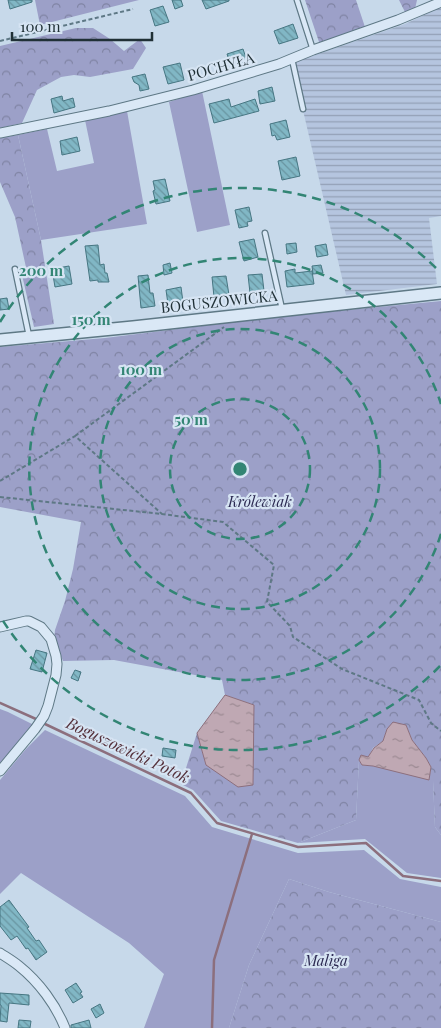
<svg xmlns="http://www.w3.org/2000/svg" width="441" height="1028" viewBox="0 0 441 1028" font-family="'Playfair Display',serif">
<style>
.farmland{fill:url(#farmland-rules)}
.grass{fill:#9ca0c8}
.forest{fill:url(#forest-crowns)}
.water{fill:url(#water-ripples);stroke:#8c6f7d}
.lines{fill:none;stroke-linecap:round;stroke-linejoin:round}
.stream{stroke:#8c6f7d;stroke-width:2.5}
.building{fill:url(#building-back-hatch);stroke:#467682}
.service-casing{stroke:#5e7885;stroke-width:7}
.minor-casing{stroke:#5e7885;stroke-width:11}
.tertiary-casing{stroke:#5e7885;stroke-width:14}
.path{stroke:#5e7885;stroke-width:2;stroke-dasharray:4 2.5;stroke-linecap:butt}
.service{stroke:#dae8f6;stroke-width:4.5}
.minor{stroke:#dae8f6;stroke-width:9}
.tertiary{stroke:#dae8f6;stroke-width:11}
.ring{fill:none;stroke:#328574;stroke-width:2.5;stroke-dasharray:9 6}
.labels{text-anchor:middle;stroke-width:4.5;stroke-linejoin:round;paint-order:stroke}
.street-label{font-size:15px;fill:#203036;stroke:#d6e4f3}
.park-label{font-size:15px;font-style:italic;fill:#2b2951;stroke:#d6e4f3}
.water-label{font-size:16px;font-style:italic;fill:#55313b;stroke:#d6e4f3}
.centre{fill:#328574;stroke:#d6e4f3;stroke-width:2.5}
.ring-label{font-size:15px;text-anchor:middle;font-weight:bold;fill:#328574;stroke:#d6e4f3;stroke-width:4.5;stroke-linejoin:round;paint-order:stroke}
</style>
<defs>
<pattern id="farmland-rules" width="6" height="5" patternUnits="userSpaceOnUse" patternTransform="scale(1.25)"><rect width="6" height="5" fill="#b5c5df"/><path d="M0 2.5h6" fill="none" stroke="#93a0b6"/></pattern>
<pattern id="forest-crowns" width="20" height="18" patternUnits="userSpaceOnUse" patternTransform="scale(1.25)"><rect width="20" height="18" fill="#9ca0c8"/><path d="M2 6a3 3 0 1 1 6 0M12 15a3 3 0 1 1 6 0" fill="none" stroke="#7f83a3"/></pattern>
<pattern id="water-ripples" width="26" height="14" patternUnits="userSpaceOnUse" patternTransform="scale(1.25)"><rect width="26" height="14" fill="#bfa8b3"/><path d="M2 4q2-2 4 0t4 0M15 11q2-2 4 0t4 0" fill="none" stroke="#9b8992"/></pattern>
<pattern id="building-back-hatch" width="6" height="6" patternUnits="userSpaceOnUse" patternTransform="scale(1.25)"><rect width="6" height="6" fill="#81b7c5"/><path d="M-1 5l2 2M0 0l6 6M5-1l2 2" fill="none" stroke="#6995a1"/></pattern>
</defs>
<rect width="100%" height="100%" fill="#c7d9ea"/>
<path class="farmland" d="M441,7V216L429,218L437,284L346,295L292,63L405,24Z"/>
<path class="grass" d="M202,91L230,225L197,232L169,102Z
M127,111L147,224L41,240L18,135L47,129L57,171L94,163L85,120Z
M0,709L8,712L34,725L0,763Z
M45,730L185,796L212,827L298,853L364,850L400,879L441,887V922L329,892L289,879L249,965L229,1028H144L164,974L129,943L21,873L0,894V780L26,749Z
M359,760L362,765L373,766L433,780L435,827L441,835V878L407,873L365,839L298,843L356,820Z"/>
<path class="forest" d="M35,0H139L40,25Z
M305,0H356L365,27L320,45Z
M399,0H417L415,9L405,12Z
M76,28H93L110,39L124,51L140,39L146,48L133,69L90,77L74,75L61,77L37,90L22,123L0,128V46Z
M18,135L41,240L54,324L34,327L22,275L27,272L15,217L0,182V138Z
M441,301V835L435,827L433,781L429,780L431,767L426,758L412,740L406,725L387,729L383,741L373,748L368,758L359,760L356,820L298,843L221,821L193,790L181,784L197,733L206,765L254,705L225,695L222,680L114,660L63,661L54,640L55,630L65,601L73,569L81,522L0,507V347L105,338L275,317Z
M289,879L329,892L441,922V1028H229L249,965Z"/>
<path class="water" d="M225,695L254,705L253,785L238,787L206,765L197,733Z
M393,722L406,725L412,740L426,758L431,767L429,780L373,766L362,765L359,760L361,755L368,757L374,748L383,741L387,729Z"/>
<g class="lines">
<path class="stream" d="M0,703L36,719
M45,724L191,793L217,823L298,847L366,843L403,876L441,881
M212,1028L214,960L252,834"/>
</g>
<path class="building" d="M8,0H32V2L10,9Z
M172,0H181L183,6L175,9Z
M202,0H229V1L206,9Z
M163,6L169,22L155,26L150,10Z
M293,24L298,38L279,44L274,31Z
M243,49L247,61L231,66L227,54Z
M180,63L184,80L168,84L163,67Z
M145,74L149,89L140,91L139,85L134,82L132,77Z
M272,87L275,101L260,104L258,91Z
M62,96L63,101L73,98L75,107L54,113L51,99Z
M229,99L231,107L255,99L259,111L214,123L209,104Z
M286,120L290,137L277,140L275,135L272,136L270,124Z
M77,137L80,151L62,155L60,141Z
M296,157L300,176L282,180L278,161Z
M165,179L170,201L156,204L153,191L155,190L153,181Z
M249,207L252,221L247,222L248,226L239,228L235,210Z
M254,239L258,257L244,261L239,242Z
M296,243L297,252L287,254L286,244Z
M326,244L328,255L317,257L315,246Z
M98,245L100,265L104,264L105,273H107L109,282H98V280L90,281L85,246Z
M170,263L172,273L164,275L163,265Z
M321,265L323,273L313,274L312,266Z
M69,266L72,284L55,287L52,269Z
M295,269V273L312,271L314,284L287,287L285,271Z
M262,274L264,291L250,293L248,275Z
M148,275L150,293H153L155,306L141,308L138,276Z
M226,276L229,295L214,297L212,277Z
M181,287L183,302L168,304L166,290Z
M7,298L9,309L0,310V299Z
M36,650L47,653L42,672L30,669Z
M75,670L81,672L78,681L71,678Z
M163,748L176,750L175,758L162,756Z
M9,900L29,927L27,928L36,941L39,940L47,952L36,960L28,948L26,949L17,936L11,940L0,926V907Z
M76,983L82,992L80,993L83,997L73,1003L65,990Z
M0,993L29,995V1005L9,1003L7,1022L0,1021L1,1005H0Z
M100,1004L104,1013L96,1018L91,1009Z
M19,1020L31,1021L30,1028H18Z
M89,1020L91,1028H71V1025Z"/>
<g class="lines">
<g class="service-casing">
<path id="service" d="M297,0L313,50
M292,59L303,109
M265,233L282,309
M15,269L29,336"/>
</g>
<g class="minor-casing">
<path id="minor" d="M0,133L109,111L193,90L279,64L313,50L398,20L441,2
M0,627L26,621H29L41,627L51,639L56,656L57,664L56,675L48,706L44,716L35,729L0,771
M0,953C6,957 13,961 19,966C39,982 56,1005 65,1028"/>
</g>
<g class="tertiary-casing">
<path id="tertiary" d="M0,340L133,327L441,293"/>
</g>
<path class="path" d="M0,41L133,9
M75,436L224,327
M0,481L75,436L162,514
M0,497L162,514L223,522L274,565L267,602L290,626L293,637L342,669L419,700L431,723L441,731"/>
<use href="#service" class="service"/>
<use href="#minor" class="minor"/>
<use href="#tertiary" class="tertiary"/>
</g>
<g class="ring">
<circle cx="240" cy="469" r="70"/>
<circle cx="240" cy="469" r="140"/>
<path d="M441 534A211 211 0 1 1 441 404"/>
<path d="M440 666A281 281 0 0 1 0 616M0 322A281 281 0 0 1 440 272"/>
</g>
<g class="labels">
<g class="street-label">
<text transform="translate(221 67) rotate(-16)" y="5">POCHYŁA</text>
<text transform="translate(219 302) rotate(-6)" y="5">BOGUSZOWICKA</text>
</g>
<g class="park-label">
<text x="260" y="507">Królewiak</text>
<text x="326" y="966">Maliga</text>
</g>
<g class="water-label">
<text transform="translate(128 750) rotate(25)" y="6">Boguszowicki Potok</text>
</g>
</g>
<circle cx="240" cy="469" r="8" class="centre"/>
<g class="ring-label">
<text x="41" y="276">200 m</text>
<text x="91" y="325">150 m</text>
<text x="141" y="375">100 m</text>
<text x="191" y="425">50 m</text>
</g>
<path d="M12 32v8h140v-8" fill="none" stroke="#203036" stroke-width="2.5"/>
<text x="20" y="32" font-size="15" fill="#203036" stroke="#d6e4f3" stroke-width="4" paint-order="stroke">100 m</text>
</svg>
